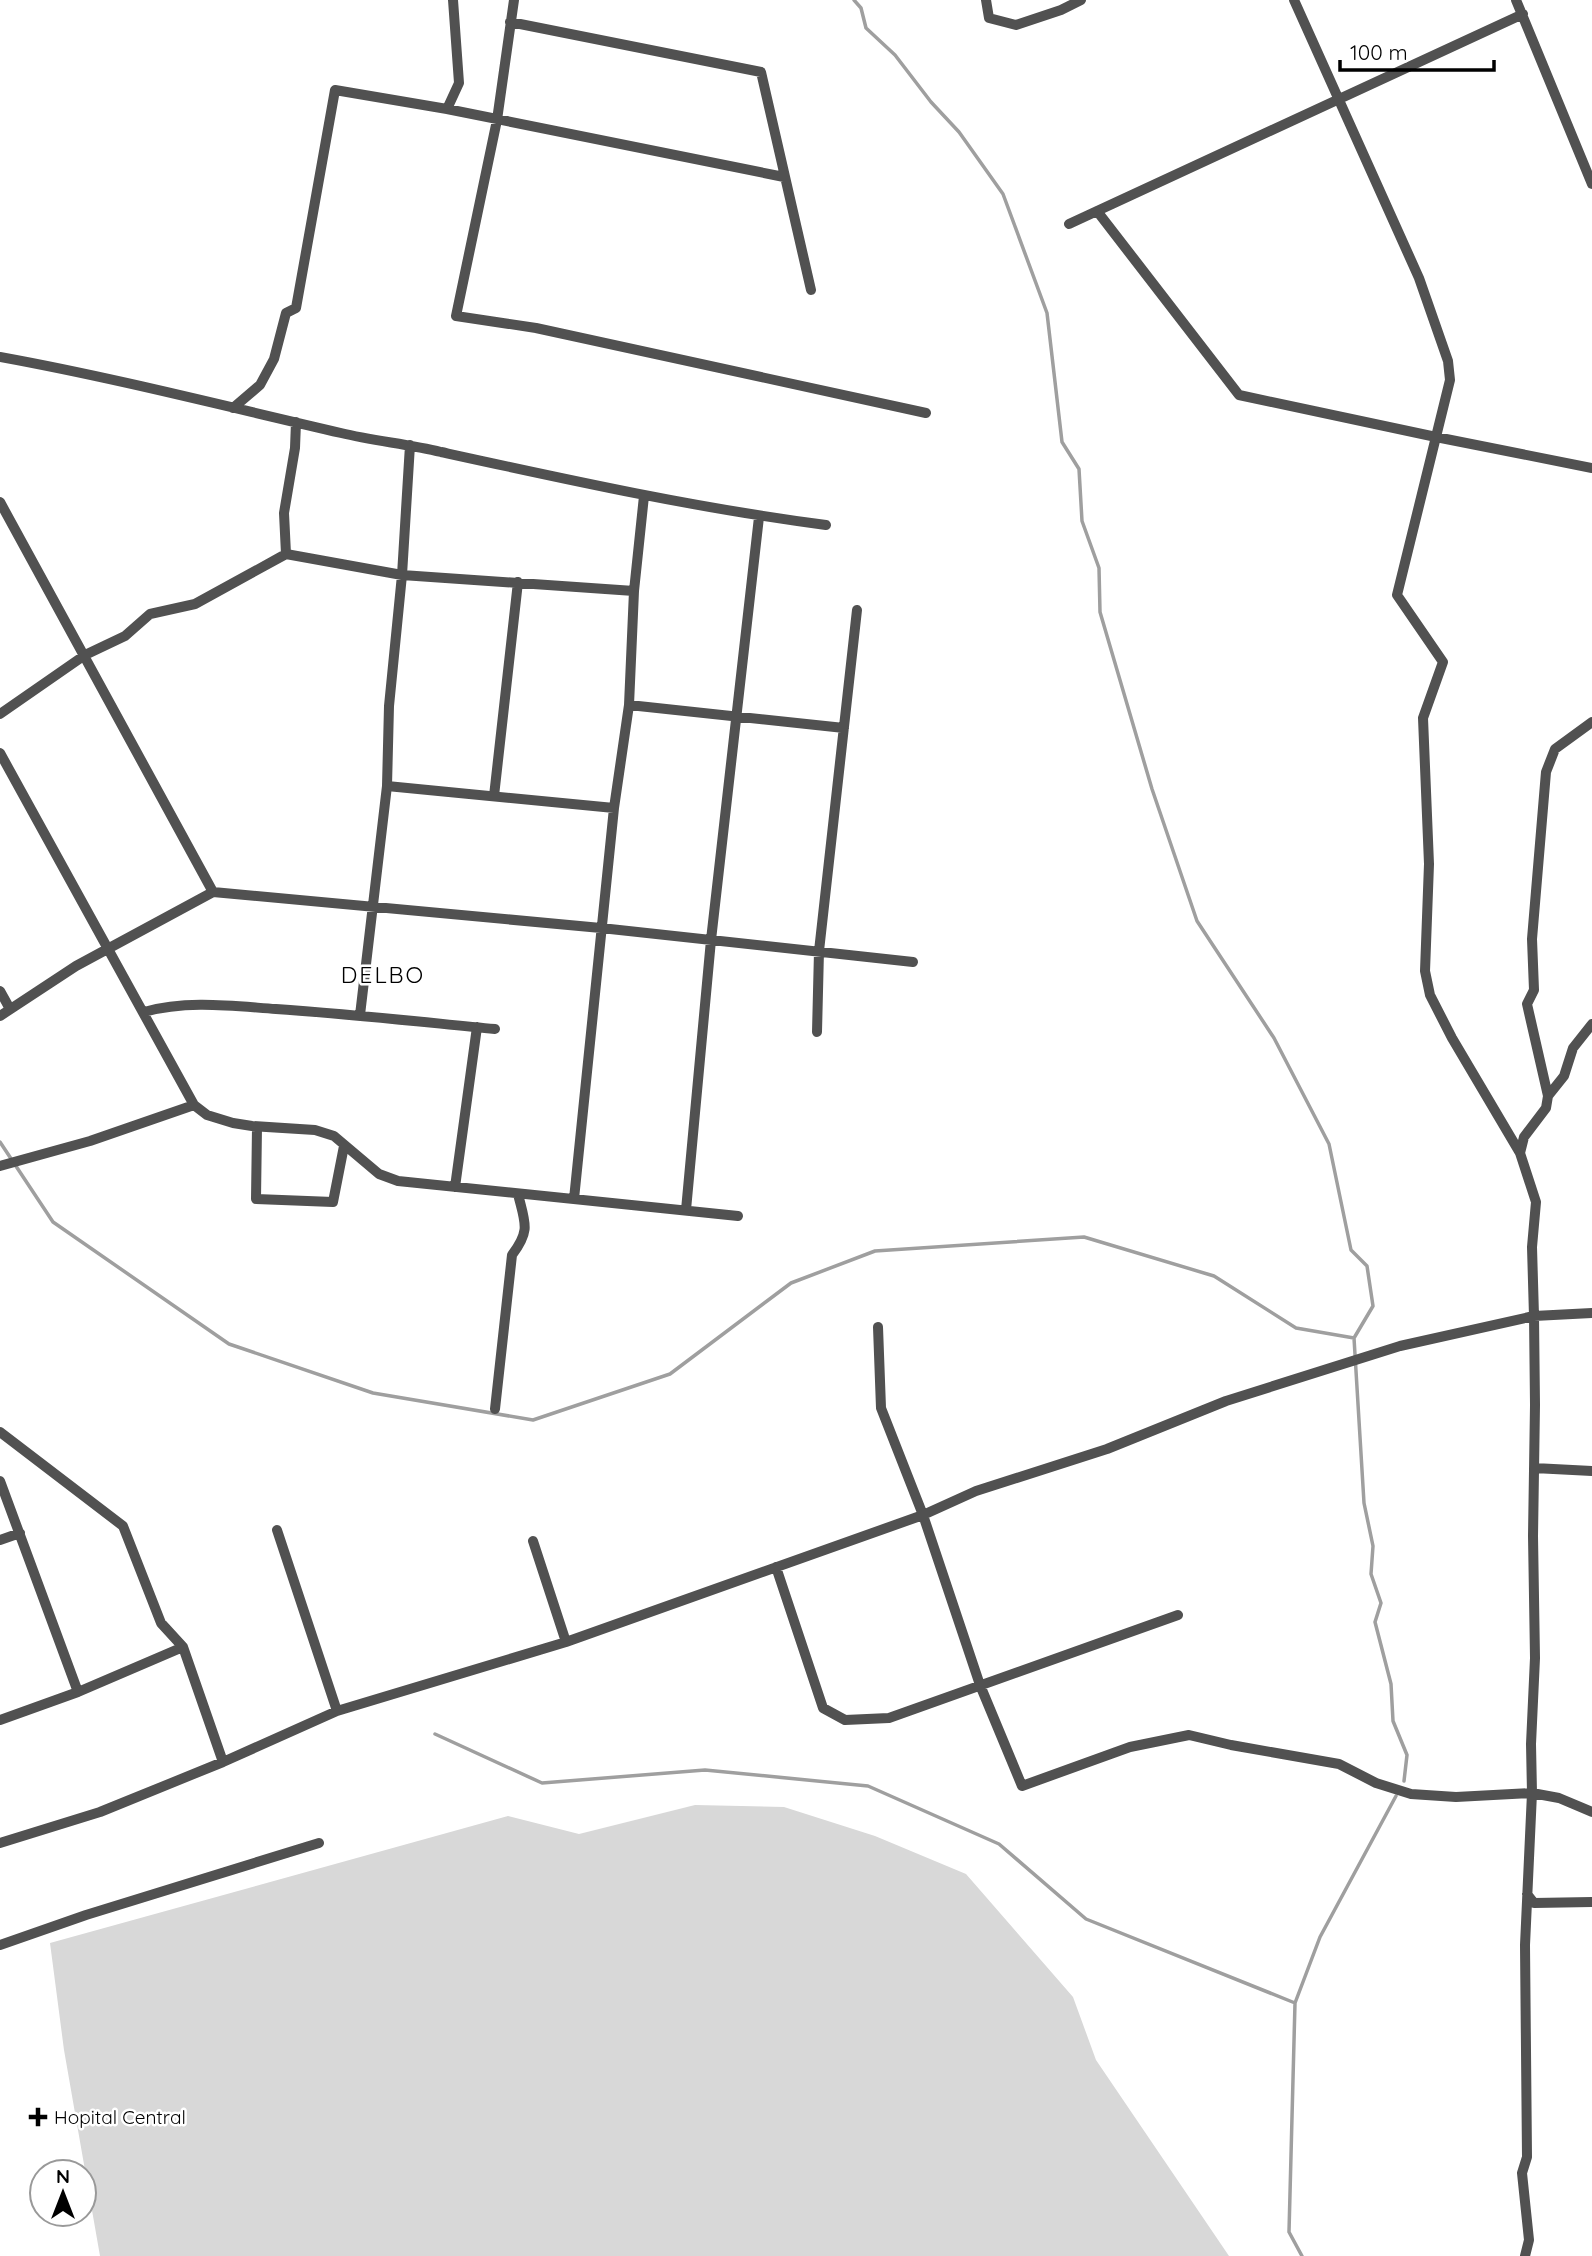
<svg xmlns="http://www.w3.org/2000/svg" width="1592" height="2256" viewBox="0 0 1592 2256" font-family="Quicksand,sans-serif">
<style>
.green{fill:#d8d8d8}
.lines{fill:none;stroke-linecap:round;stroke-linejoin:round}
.stream{stroke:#9f9f9f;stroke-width:3.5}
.street{stroke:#515151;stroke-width:10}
.poi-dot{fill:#000;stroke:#fff;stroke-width:2.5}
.labels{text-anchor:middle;stroke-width:5;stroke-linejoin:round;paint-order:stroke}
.poi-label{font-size:19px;fill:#000;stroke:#fff;text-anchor:start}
.quarter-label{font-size:23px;letter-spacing:2px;fill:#000;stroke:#fff}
</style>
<rect width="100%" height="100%" fill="#fff"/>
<path class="green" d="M695,1805L784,1807L875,1836L966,1874L1073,1997L1096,2060L1229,2256H100L64,2050L50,1943L508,1816L579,1834Z"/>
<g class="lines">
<path class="stream" d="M854,0L861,8L866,28L895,55L931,102L959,132L1003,194L1047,313L1062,442L1079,469L1082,521L1099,568L1100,612L1152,789L1197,921L1274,1038L1329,1144L1351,1250L1367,1266L1373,1306L1354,1338L1364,1503L1373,1546L1371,1574L1381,1603L1375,1622L1391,1684L1393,1721L1407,1755L1404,1781
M0,1142L53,1222L229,1344L373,1393L533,1420L670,1374L791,1283L875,1251L1084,1237L1214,1276L1296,1328L1354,1338
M435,1734L542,1783L705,1770L868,1786L999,1844L1086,1919L1295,2003
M1302,2256L1289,2232L1295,2003L1320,1937L1396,1796"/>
<path class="street" d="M514,0L497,120L456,316L536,328L926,413
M986,0L989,18L1016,25L1061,10L1081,0
M1294,0L1419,278L1448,361L1450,380L1397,595L1443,662L1423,718L1429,864L1425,971L1430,995L1452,1038L1520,1153
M1516,0L1592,184
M510,22L761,72L811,290
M447,109L784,177
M1097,211L1239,395L1436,437L1592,468
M1069,224L1523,14
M0,357C115,378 228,407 341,433C374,441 408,444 441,452C569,480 696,508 826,525
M233,408L260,385L274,359L286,313L296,308L335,90L447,109L459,83L453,0
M0,502L213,892
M286,554L402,575L634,591
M629,705L844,728
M0,714L85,655L125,636L150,614L195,604L286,554L284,513L295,448L296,422
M0,753L194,1105L207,1115L233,1123L252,1126L315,1130L334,1136L379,1174L398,1181L738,1216
M387,786L614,808
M494,796L518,582
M0,991L10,1009
M144,1012C187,1000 232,1006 276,1009C349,1014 422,1022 495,1029
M360,1015L387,786L389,706L402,575L410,445
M0,1016L76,966L213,892L601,928L913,962
M817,1032L819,951L857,610
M1548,1096L1564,1076L1573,1048L1592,1024
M257,1127L256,1199L333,1202L344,1146
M0,1166L90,1141L194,1105
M455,1187L477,1027
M574,1199L614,808L629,705L634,591L644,496
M686,1210L711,940L759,517
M878,1327L881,1408L923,1515L980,1685L1022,1786L1130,1747L1189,1735L1231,1745L1339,1764L1376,1783L1411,1794L1456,1797L1532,1793L1559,1798L1592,1812
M495,1409L512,1255C531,1230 525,1223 518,1194
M0,1432L123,1526L161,1623L183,1647L223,1762
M1534,1468L1592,1471
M0,1481L78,1692
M277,1530L337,1711
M0,1540L20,1533
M533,1541L566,1642
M776,1567L823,1708L845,1720L889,1718L1178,1615
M0,1720L78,1692L183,1647
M0,1843L100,1812L223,1762L337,1711L566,1642L923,1515L976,1491L1107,1449L1226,1401L1400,1346L1534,1316L1532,1247L1536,1202L1520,1153L1524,1137L1546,1108L1548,1096L1527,1004L1534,990L1532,939L1546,772L1555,749L1592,722
M1527,1894L1534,1903L1592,1902
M0,1945L86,1915L319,1843
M1525,2256L1529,2240L1522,2173L1527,2157L1525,1945L1532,1793L1531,1744L1535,1658L1533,1536L1535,1405L1534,1316L1592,1313"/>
</g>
<path class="poi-dot" d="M34.5 2106.5h7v7h7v7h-7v7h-7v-7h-7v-7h7z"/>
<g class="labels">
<g class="poi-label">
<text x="54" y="2124">Hopital Central</text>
</g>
<g class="quarter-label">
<text x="383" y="983">DELBO</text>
</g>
</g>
<g transform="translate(63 2193)"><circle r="33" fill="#ffffff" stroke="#999999" stroke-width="2"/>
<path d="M0-5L12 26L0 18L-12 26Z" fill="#000000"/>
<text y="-10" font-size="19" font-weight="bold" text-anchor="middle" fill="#000000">N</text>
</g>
<path d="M1340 60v10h154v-10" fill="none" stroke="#000000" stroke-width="3.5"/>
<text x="1350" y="60" font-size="21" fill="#000000" stroke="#ffffff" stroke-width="5" paint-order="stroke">100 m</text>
</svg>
